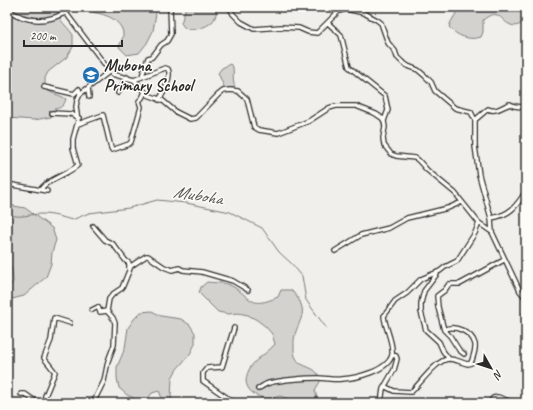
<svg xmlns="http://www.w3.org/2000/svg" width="533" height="410" viewBox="0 0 533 410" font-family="Caveat,sans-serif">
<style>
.green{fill:#d3d2cf;stroke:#7f7e7d}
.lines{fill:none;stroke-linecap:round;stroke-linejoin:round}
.stream{stroke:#777775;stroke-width:1}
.minor-casing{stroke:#2b2b2b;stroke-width:6}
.minor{stroke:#fdfcf7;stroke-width:3.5}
.labels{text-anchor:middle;stroke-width:3;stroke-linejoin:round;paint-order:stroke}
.poi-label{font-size:17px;font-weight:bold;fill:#2b2b2b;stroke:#fdfcf7;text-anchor:start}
.water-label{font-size:18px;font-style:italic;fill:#575756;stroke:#fdfcf7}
</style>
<rect width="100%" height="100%" fill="#f0efeb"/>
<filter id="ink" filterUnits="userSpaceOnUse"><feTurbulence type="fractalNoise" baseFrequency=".025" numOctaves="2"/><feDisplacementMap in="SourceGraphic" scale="8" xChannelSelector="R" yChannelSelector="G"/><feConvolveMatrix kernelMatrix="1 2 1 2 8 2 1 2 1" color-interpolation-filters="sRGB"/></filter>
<g filter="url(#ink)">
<path class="green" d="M7,7H59C54,18 68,26 73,35V47L67,57L48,72L45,78V88C50,94 59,94 66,99C64,106 61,108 54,109L51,117L34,120L7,118Z
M83,7H158L156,13L153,31L147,43L139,53L127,55L119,47C120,43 123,39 123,35C124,27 114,18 107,16C98,12 92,14 83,7Z
M185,7H216C217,12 216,18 212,22C207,27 192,32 185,28C184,28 182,24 181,23L185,11Z
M459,7H526C526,10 527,14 526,17C524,23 517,28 511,25C500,21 499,7 483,20V32L481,37C469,41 457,36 449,27C451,19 457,14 459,7Z
M230,64L233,67C234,74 232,80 235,87L225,89L218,73L222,68Z
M7,204L14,206L25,208L52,228L56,240L52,252L51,264L46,277L24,296L12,299L7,294V289L13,282L12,269L7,263Z
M207,282C214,283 223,282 230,285C253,297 248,310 278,297L281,290H291C316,316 292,321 294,347C294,350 294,353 295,356C299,366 306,365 314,370C317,372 319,376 321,380L315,390L318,402L322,403H292L291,400L280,396C270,399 262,400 253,393C249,391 246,385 246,380C248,361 264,357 275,344L272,334L265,326L257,320L248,315L238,313L228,314L218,312L199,293L201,287Z
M152,311L161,316L181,319L190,325L195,333V344L190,354L177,369L172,378L171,398L175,403H164L159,391L152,393L145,403H139L136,399L127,395L119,388L117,378V367L125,348L128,328L134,319L141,312Z"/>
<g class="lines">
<path class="stream" d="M7,214C22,219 27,214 41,214C52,214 62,217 72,220L89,213L129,208L157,200L186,203L230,212L262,228L279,252L292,264L302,276L306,300L327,329"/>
<g class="minor-casing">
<path id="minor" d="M7,9C21,19 35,23 52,18C57,17 61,14 66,13L112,74L134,80L148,95L162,100L176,112L190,119L196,118L218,95L223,91L230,90L238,91L247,99L254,127L259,130L278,133L309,121L329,108L336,106H356L376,114L382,118L384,121L385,127L383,138L384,145L391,154L396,156L415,158L418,160L427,170L455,193L479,223L492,232L520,291L526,298
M231,10L233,14L241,22L254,29L281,27L299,28L308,32L317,33L339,11L346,9L364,13L377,20L381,23L388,43L395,51L397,57L402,62L408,66L418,70L425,76L431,82L435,91L455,108L471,112L475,120V146L479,175L491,218L492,232
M328,23L341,35L349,67L385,96L388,110L384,121
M142,76L148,58L152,57L161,45L167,41L171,34L170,7
M134,80L165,68L168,69C172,76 164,93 159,100
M44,87L74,94L79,89L80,94
M88,88L89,97
M118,93L127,77
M52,113L71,114L79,118
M475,120L488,109C496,113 503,106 510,104L514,106L522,107
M78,124L103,115L111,148L112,150L129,144L131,142L141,107L139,101L142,98L145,92
M7,184L47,191
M41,189C46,180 69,174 78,165L73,148V139L78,121L76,107L77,101L80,94L110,71
M491,218C510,215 516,207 526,191
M93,226L105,240L113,244L126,261L129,263V269
M335,251L361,235L389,228L407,218L448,208L462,202
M437,274L424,291L421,303V312L426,330L439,342L443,351L449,359
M92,310L98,307L100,312L107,311L113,318L115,323L114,345L108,361L104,381L93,403
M107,311L109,299L113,294L122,288L131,266L146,256H148L164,267L172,270L179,268L183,270L202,272L233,281L248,290
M525,314L526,315
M464,354L459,350L450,336L444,330L438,307L437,296L445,290L449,284H460L504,260
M384,386L394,391L411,392C420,384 437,359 449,359C456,359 462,363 468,364L471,363C473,357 476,350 475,344C472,332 454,324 444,330
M258,389C261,387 265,384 269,383C280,380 305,378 318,378C326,378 334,380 342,379C356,378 388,371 392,355C394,343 385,328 384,316L395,301L407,293L421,279L440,271L445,267L457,261L475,233L479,223
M21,394H25L35,401L44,403L45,396L55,372L44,358L51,340L54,318L70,323
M231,403L229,399L203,381V373L207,368L222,367L234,328
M381,403L383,389L394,370L397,359L396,356L392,355
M489,403L493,398L498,397L514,403"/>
</g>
<use href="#minor" class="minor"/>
</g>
</g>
<defs>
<g id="school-disc" transform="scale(0.9)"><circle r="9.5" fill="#1f6fb2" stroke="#fdfcf7"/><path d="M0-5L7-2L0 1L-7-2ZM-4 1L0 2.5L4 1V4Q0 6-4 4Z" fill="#fff"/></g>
</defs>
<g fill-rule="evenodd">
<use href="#school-disc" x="91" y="75"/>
</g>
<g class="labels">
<g class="poi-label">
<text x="104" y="71">Mubona<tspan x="104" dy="20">Primary School</tspan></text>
</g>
<g class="water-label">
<text transform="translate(198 195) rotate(9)" y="6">Muboha</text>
</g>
</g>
<rect width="533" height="410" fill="none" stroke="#fdfcf7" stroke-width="24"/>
<rect x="12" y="12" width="509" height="386" fill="none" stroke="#2b2b2b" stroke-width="1.5" filter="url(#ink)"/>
<g transform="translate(491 368) rotate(129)" stroke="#fdfcf7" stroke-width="3" paint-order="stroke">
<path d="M0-3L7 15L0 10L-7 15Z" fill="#2b2b2b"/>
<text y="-6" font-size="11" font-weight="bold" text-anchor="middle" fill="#2b2b2b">N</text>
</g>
<path d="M24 40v6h98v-6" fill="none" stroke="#2b2b2b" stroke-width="2"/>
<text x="30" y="40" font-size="12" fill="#2b2b2b" stroke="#fdfcf7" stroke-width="3" paint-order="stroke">200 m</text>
</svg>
